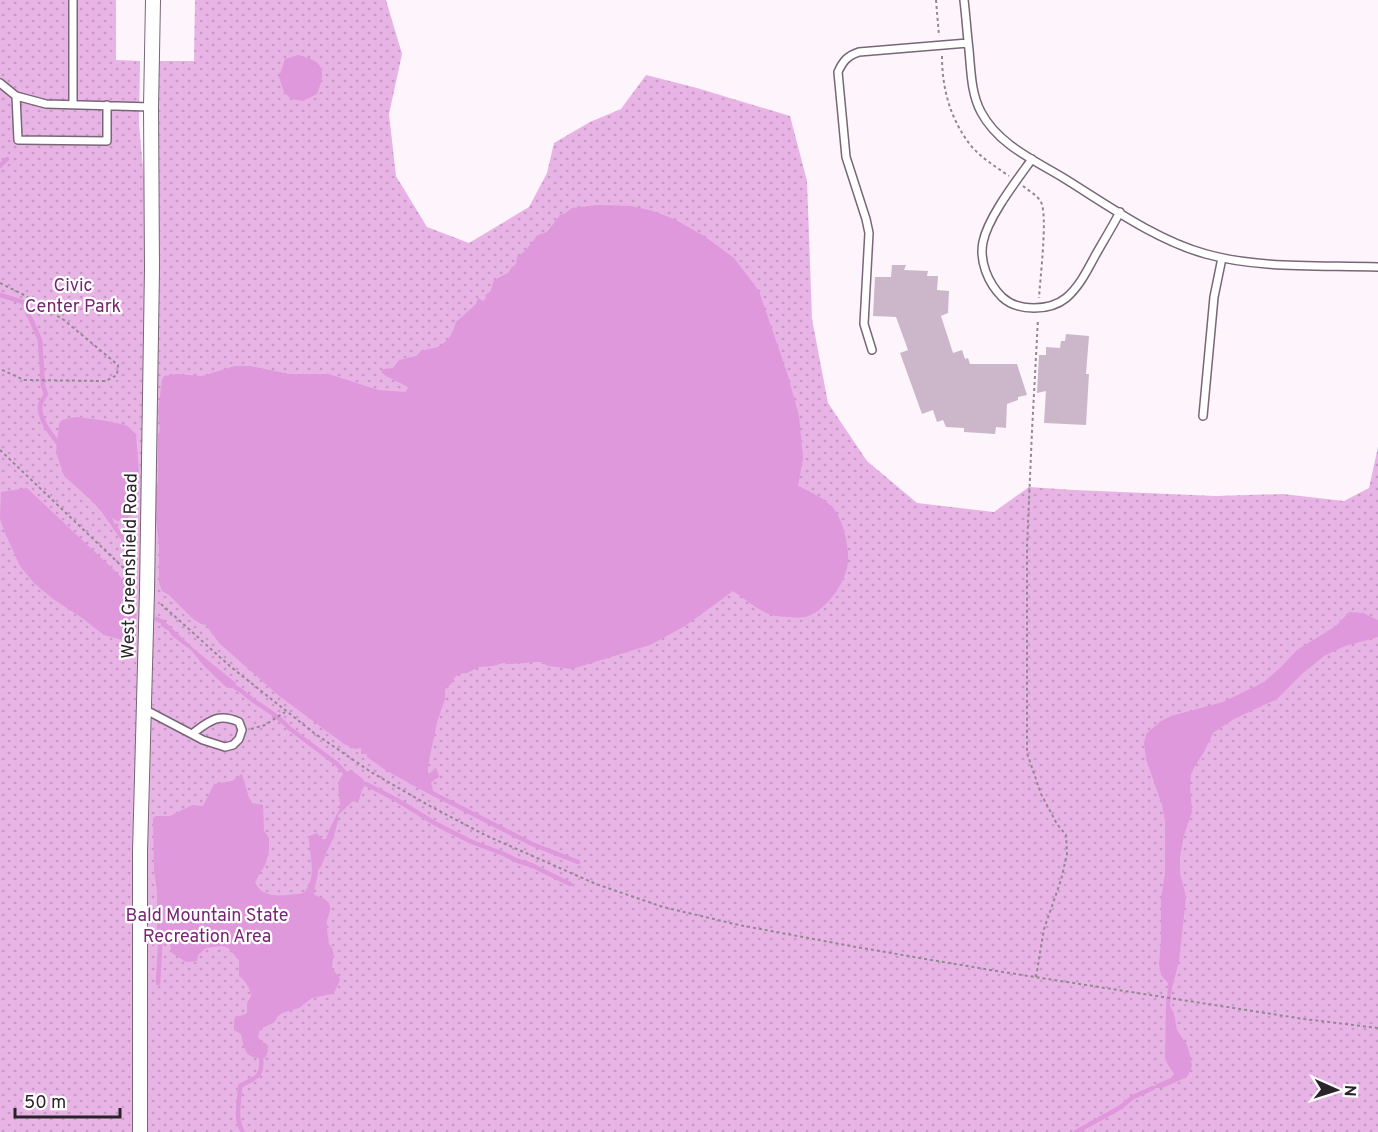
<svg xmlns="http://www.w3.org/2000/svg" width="1378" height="1132" viewBox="0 0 1378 1132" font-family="Overpass,sans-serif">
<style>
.park{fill:url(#park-dots)}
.water{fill:#df98db}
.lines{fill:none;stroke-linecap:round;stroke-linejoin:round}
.stream{stroke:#df98db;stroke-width:4.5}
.building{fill:#ccb7ca}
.service-casing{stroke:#796677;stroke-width:10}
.minor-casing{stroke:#796677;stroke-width:16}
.path{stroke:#918890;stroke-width:2;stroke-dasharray:3 3;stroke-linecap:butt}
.service{stroke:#fff;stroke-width:7}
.minor{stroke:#fff;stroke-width:14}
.labels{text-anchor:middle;stroke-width:4.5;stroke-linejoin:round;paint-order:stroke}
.park-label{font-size:18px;fill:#772475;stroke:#fff}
.street-label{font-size:18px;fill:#2b232a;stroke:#fff}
</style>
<defs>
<pattern id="park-dots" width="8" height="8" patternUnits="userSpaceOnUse" patternTransform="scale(1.5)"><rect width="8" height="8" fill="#e8b4e5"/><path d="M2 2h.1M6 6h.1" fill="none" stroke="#c79ac5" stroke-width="1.8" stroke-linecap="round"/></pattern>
</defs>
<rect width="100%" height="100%" fill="#fdf4fc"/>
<path class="park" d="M0,0H116V60L140,61L139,124L147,213L141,559L154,572L159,61H194L195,0H386L402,54L389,114L396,176L427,227L469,243L529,207L547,173L554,143L590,122L621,109L646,75L697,88L790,116L807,181L812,319L828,403L867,461L917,503L994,512L1029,487L1074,490L1216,496L1283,494L1344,501L1369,488L1378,447V1132H0Z"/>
<path class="water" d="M298,55C325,61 326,71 317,94L303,101L291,99L284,92L279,77L285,59Z
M598,205L631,206L653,211L674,219L704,236L734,258L759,291L788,376L799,416L803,458L798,486C811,492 823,497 833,508C843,519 849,546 848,561C847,581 826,612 805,617C799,618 783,617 777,616C762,614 745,599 733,591L685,626L650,645L572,669L548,666L541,662H536L511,664L503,663L493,666L479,667L467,673L459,674L455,677L451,684L445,689V699L437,722L428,766V773H430L435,768L437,769L439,777L434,780L431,783L433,790L431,794H429L387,771L367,757V754H361V748L355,749L344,744L278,695L219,643L206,625L201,624L193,619L169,595L162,591L159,583V545L156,519V487L158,483V436L160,430L158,412L162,380L164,376L177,374L202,376L235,366H250L289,374H329L378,390L406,392L408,387L386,376L381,372L383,369L393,368L399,360L416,356L421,351L438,347L444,343L452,334L456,322L476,304L478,298L483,301L486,298L485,295L490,292L494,280L508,273L511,268L516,264L517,257L525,251L538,235L547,232L560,215L564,214L572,208Z
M76,417L101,420L126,425L136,434L139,472L138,502L132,515L124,520L117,521L102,512L91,500L64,476L56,452L59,424L62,420Z
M27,488L114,570L135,593L136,636L126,641L104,635L82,618L53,599L34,583L20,566L5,533L0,519L1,492Z
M1349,612L1363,613L1378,620V637L1345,646L1324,656L1302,674L1277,699L1234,719L1213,733L1204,752L1195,766L1191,774L1190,785L1192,812L1184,835L1180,856V873L1186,897L1179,961L1172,988L1170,1006L1174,1013L1177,1030L1187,1045L1190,1055L1192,1066L1187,1077L1162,1088H1153L1157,1084L1173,1077L1174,1074L1167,1063L1165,1058L1166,1006L1168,987V983L1161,975L1159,964L1161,941V898L1165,874V821L1162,805L1146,759L1144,743L1146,734L1161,721L1171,716L1223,702L1264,682L1281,667L1297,650L1336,626Z
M161,618L195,650L236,683L235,687L227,688L204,666L191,650L172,636L169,631L161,626Z
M351,770L362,778L366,784L362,790L359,800L352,802L338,815V821L333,839L327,851L321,867L318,870C318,879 314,886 314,895C321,897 332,901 330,910C330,913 328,916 327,920C326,928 328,936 329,944C337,952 332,959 332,968L339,977L340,980L335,991L332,994L312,998L299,1008L282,1013L277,1017L276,1020L273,1023L260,1029L258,1037L261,1041L267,1044L268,1051L265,1058C246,1060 244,1050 241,1034L234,1030C234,1011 235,1020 247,1013V1003L251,996C250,988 245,980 239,976V960L229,949L226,947L221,946L206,948L198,955L197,961L186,962L172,953L167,932L158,930L157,929V892L154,869L153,818L156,816H170L192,805L203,806L214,784L232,781L242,774L249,798L252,803L263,805L264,831L269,838V850L266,863L255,882C263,901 287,895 304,893C318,874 309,858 309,836L317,833L322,839H326C328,832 336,815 340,809C341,795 331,777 351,770Z"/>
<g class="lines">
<path class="stream" d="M0,166L7,159
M0,295L23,302L40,340L43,386L46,394C44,398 40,402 40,407C40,422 52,435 60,446
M103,510L126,543L129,546L136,559
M157,619L160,621
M235,687C243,691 248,697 254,701C266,709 280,717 289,728L337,764L345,773
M366,784L397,800L436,824L472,842L504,854L515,860L531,865L570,884
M432,793L532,844L578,862
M158,983L161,931
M243,1132C234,1119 240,1101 240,1086C254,1078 263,1078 261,1059
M1076,1132L1121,1107L1133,1097L1153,1088"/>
</g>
<path class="building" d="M892,265H906L904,270L928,271L927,276H938L937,290L949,291L948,313L941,316L953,353L962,350L965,359L968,358L970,364H1017L1027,395L1018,397V400L1007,404L1006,428L996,427L995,434L964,432V428L946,427L943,420L937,422L933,410L922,414L900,353L908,350L896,317L873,316L875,277H891Z
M1066,334L1089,336L1086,374H1089L1086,425L1044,423L1046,391L1037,393L1039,355H1046V347L1060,348L1061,341H1065Z"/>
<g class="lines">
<g class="service-casing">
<path id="service" d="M964,0C966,17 967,33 969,50C971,71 971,93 981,112C998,144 1032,159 1062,177C1106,204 1155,240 1206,254C1260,269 1322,265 1378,267
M0,83L16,96L46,104L151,107
M16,96L18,140L107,141V105
M73,104V0
M1032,159C1017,180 988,217 983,242C979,261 988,283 1002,297C1018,312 1050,311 1066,298C1079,287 1087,271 1095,256C1103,242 1112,227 1120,212
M872,350L864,324L869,233L866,219L846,157L838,72C843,61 847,56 859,52L968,43
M1203,416L1214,297L1222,258
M144,709L203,740L225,747L233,745L239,739L242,730L239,722C218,712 208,722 192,734"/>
</g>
<g class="minor-casing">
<path id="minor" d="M140,1132V852L147,591L152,268L151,107L153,0"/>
</g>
<path class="path" d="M936,0L939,36
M942,56C942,90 951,121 972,147C983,159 996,167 1009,176
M1023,186C1029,191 1037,195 1041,202C1048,216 1040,279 1039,298
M0,283L24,295L64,320L118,365L117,375L106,381L24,380L0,369
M0,450L133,577
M161,604L231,667L314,733L371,772L428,805L485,835L596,884L663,907L739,925L856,947L990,970L1304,1019L1378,1028
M251,729L265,725L285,712
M1036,977L1044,929L1061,880L1067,854L1066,835L1057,824L1041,794L1027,753V547L1032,431L1038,319"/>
<use href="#service" class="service"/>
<use href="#minor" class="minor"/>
</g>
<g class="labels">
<g class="park-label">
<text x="73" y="291">Civic<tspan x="73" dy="21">Center Park</tspan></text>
<text x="207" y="921">Bald Mountain State<tspan x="207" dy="21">Recreation Area</tspan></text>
</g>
<g class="street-label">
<text transform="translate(129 566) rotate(-89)" y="6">West Greenshield Road</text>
</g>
</g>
<g transform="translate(1336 1090) rotate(93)" stroke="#ffffff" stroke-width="4.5" paint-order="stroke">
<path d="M0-4.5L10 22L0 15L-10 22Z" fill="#2b232a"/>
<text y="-9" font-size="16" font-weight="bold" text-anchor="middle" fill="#2b232a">N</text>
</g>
<path d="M15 1108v9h105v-9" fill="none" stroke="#2b232a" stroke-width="3"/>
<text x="24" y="1108" font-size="18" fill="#2b232a" stroke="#ffffff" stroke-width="4.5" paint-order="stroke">50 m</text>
</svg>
